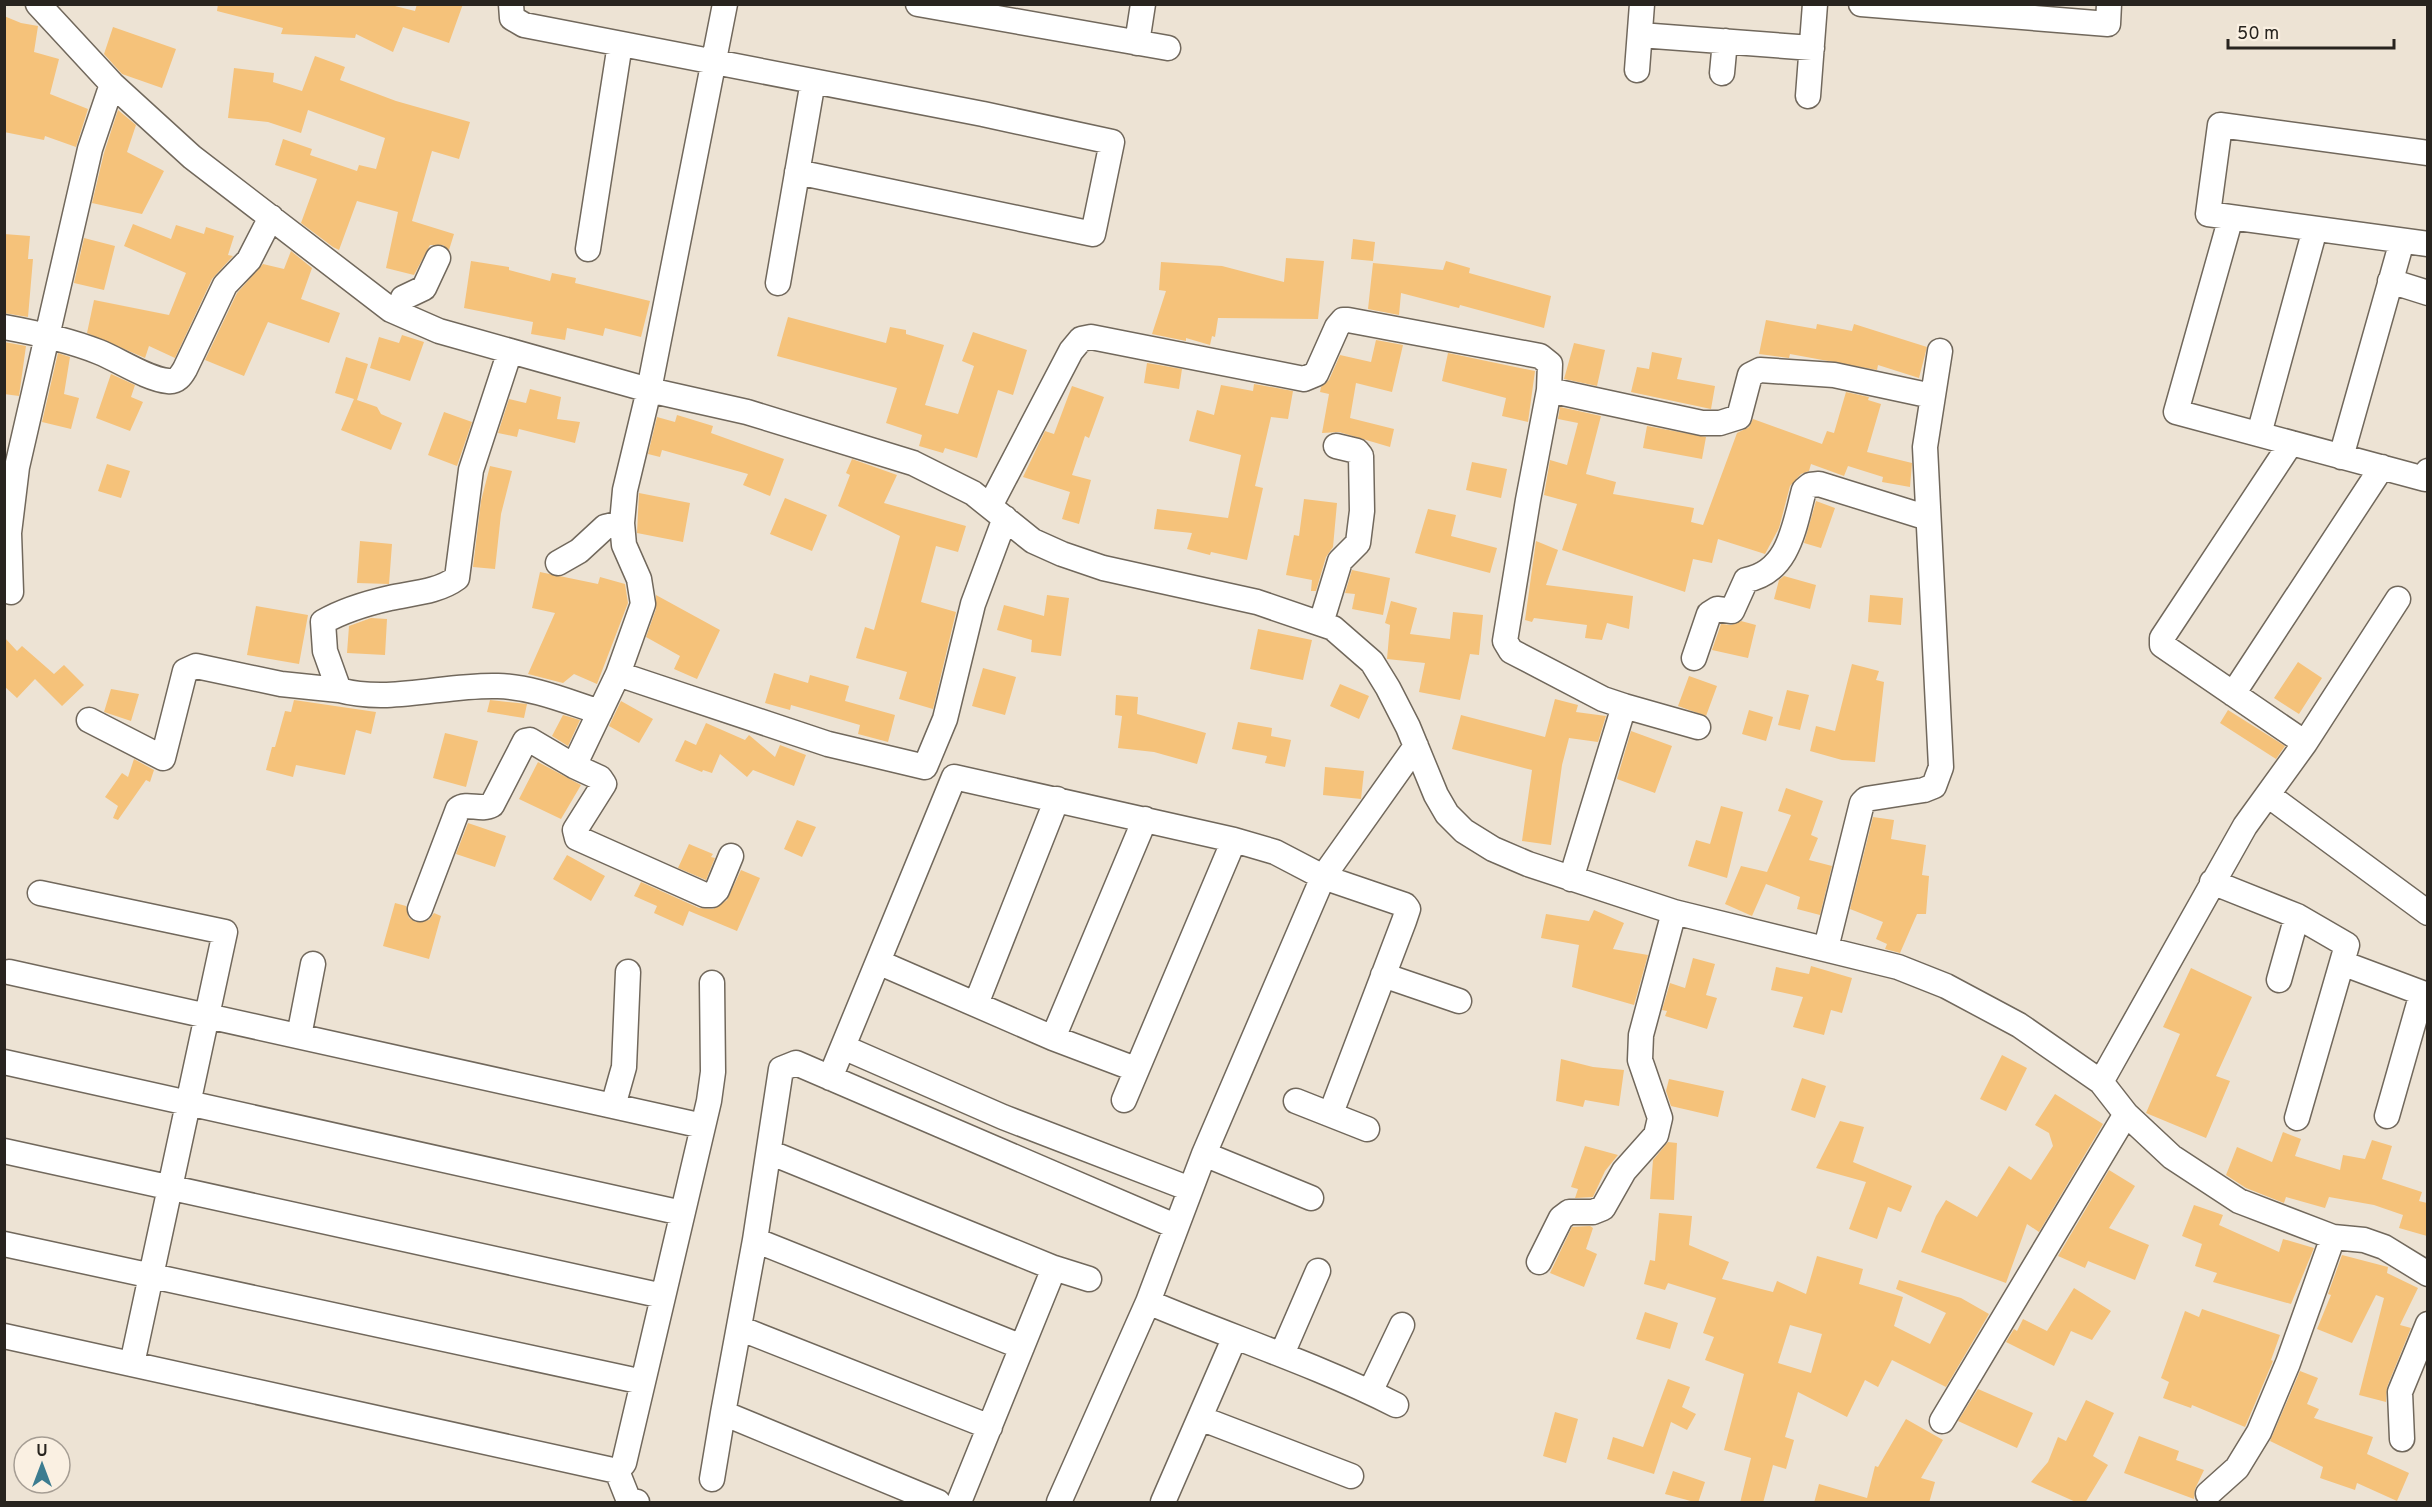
<svg xmlns="http://www.w3.org/2000/svg" width="2432" height="1507" viewBox="0 0 2432 1507" font-family="Overpass,sans-serif">
<style>
.building{fill:#f5c27a;fill-rule:evenodd}
.lines{fill:none;stroke-linecap:round;stroke-linejoin:round}
.minor-casing{stroke:#71685c;stroke-width:27}
.minor{stroke:#fff;stroke-width:24}
</style>
<rect width="100%" height="100%" fill="#ede3d4"/>
<path class="building" d="M218,4H387L415,11L417,4H463L449,43L403,27L393,52L356,34L355,38L281,34L283,28L217,11Z
M4,16L21,23L38,26L34,52L59,59L50,94L88,109L76,147L45,136L44,140L4,132Z
M113,27L176,49L162,88L122,74L104,54Z
M315,56L345,67L340,80L396,101L470,122L459,159L432,151L412,221L454,234L449,250L443,245H430L414,275L386,268L398,212L357,201L339,250L333,247L301,223L317,179L275,165L283,139L312,149L310,155L357,171L359,165L376,169L385,138L308,110L301,133L268,122L228,118L234,68L274,73L273,82L302,91Z
M118,110L136,125L127,152L164,171L142,214L92,203L104,153Z
M133,224L171,239L176,225L204,234L206,227L234,236L228,255L233,256L212,279L175,358L149,346L145,358L87,333L94,300L169,315L186,273L124,246Z
M4,234L30,236L28,259H33L28,317L4,313Z
M84,238L115,246L104,290L74,283Z
M1353,239L1375,242L1373,261L1351,259Z
M291,251L312,268L301,299L340,313L329,343L268,322L244,376L205,360L237,293L263,264L284,269Z
M1286,258L1324,261L1318,319L1218,318L1215,337L1212,336L1210,345L1186,338V341L1152,334L1166,291L1159,290L1161,262L1222,266L1284,282Z
M471,261L509,267V270L550,281L552,273L576,278L575,283L650,301L641,337L605,328L603,336L567,328L565,340L531,334L533,322L464,308Z
M1446,261L1470,268L1469,273L1551,296L1544,328L1460,305L1459,308L1401,293L1399,315L1368,309L1373,263L1443,270Z
M788,317L886,343L890,327L906,330V334L944,345L925,405L958,414L974,366L962,361L973,332L1027,350L1013,395L998,390L977,458L945,448L943,453L919,446L922,435L886,423L897,388L777,356Z
M1766,320L1816,329L1817,324L1852,331L1854,324L1927,347L1919,378L1878,365L1877,370L1790,354L1789,358L1759,354Z
M402,335L424,342L410,381L370,368L379,337L399,343Z
M1376,340L1403,345L1392,392L1356,383L1350,418L1394,429L1390,447L1339,432L1322,433L1329,394L1320,392L1321,387L1329,380L1340,355L1371,362Z
M4,342L26,346L19,396L4,394Z
M1574,343L1605,350L1597,386L1564,379Z
M1652,352L1682,358L1677,379L1715,386L1711,409L1631,392L1637,367L1649,369Z
M58,353L70,357L64,394L79,398L71,429L42,422Z
M1448,353L1535,371L1528,422L1502,416L1506,398L1442,381Z
M346,357L368,364L357,400L377,407L381,414L402,423L391,450L341,430L354,399L335,393Z
M1147,363L1182,369L1179,389L1144,383Z
M111,374L135,385L131,397L143,402L130,431L96,418Z
M1254,384L1293,391L1288,419L1271,417L1255,486L1263,488L1247,560L1211,552L1210,555L1187,549L1192,533L1154,529L1157,509L1228,518L1241,455L1189,441L1197,410L1214,415L1221,385L1253,391Z
M1072,386L1104,397L1089,438L1085,436L1072,475L1091,480L1079,524L1062,519L1070,492L1023,477L1045,431L1054,434Z
M530,389L561,397L557,419L580,422L575,443L519,429L517,437L498,433L509,399L526,403Z
M1846,392L1869,397L1868,400L1881,404L1867,452L1912,463L1910,487L1882,482L1883,477L1848,466L1844,476L1811,464L1809,471L1801,474L1790,486L1779,528L1765,554L1718,539L1712,563L1693,559L1685,592L1562,550L1577,504L1544,495L1550,460L1567,465L1578,423L1558,419L1560,407L1601,416L1586,474L1616,482L1613,494L1694,508L1691,522L1703,525L1737,433L1749,427L1753,419L1822,444L1827,431L1834,433Z
M444,412L472,422L457,466L428,455Z
M677,415L713,426L711,433L784,459L770,496L743,485L748,474L662,450L660,457L648,454L657,417L675,422Z
M1647,426L1706,437L1702,459L1643,448Z
M852,459L897,475L884,503L966,526L958,552L936,546L921,602L956,612L933,709L899,699L907,672L856,658L865,627L874,630L900,536L838,506L850,475L846,473Z
M1472,462L1507,469L1501,498L1466,490Z
M107,464L130,471L121,498L98,491Z
M490,466L512,471L501,514L495,569L473,567L481,501Z
M639,493L690,503L683,542L637,533Z
M785,498L827,515L812,551L770,534Z
M1304,499L1337,503L1333,547L1326,557L1316,591H1311L1312,580L1286,575L1294,535L1299,536Z
M1816,501L1835,508L1821,548L1804,543Z
M1428,509L1456,515L1451,536L1497,548L1490,573L1415,553Z
M360,541L392,544L389,584L357,583Z
M1536,541L1558,550L1546,585L1633,596L1629,629L1607,623L1602,640L1585,638L1587,625L1534,618L1532,622L1525,620Z
M1352,570L1390,578L1383,615L1352,609L1355,594L1345,593Z
M540,572L598,584L600,577L625,584L628,603L597,684L574,674L563,683L528,674L555,613L532,608Z
M1784,576L1816,585L1810,609L1774,599L1779,580Z
M656,595L720,630L697,679L674,669L680,656L646,637L656,609Z
M1047,595L1069,598L1061,656L1031,652L1032,640L997,630L1004,605L1044,616Z
M1870,595L1903,598L1901,625L1868,622Z
M1391,601L1417,608L1410,634L1450,639L1453,612L1483,615L1479,655L1470,654L1460,700L1419,692L1425,663L1387,659L1390,625L1385,623Z
M256,606L308,615L299,664L247,655Z
M371,618L387,619L385,655L347,653L349,626Z
M1741,621L1756,625L1748,658L1712,650L1721,624L1731,625Z
M1258,629L1312,640L1303,680L1250,669Z
M4,637L17,651L22,646L54,674L64,665L84,685L62,706L35,679L17,698L4,686Z
M2298,662L2322,678L2299,714L2274,698Z
M1852,664L1879,671L1876,680L1884,682L1875,762L1842,760L1810,751L1816,726L1835,731Z
M983,668L1016,677L1005,715L972,706Z
M774,673L808,683L810,675L849,686L845,701L895,715L888,742L858,734L860,725L791,705L790,710L765,703Z
M1689,676L1717,686L1706,716L1678,706Z
M1340,684L1369,696L1359,719L1330,706Z
M111,689L139,694L131,721L104,712Z
M1787,690L1809,695L1800,730L1778,725Z
M1116,695L1138,697L1137,714L1206,733L1197,764L1154,752L1118,748L1122,716L1115,715Z
M1555,699L1578,705L1576,712L1606,716L1598,742L1569,738L1562,765L1551,845L1522,841L1532,770L1452,749L1461,715L1545,737Z
M294,700L376,712L371,734L356,730L345,775L296,765L293,777L266,770L272,747H275L285,711L291,712Z
M490,700L527,704L524,718L487,712Z
M621,701L653,719L639,743L609,726Z
M1749,710L1773,717L1766,741L1742,734Z
M2228,710L2285,746L2276,759L2220,723Z
M563,715L580,720L568,746L552,736Z
M1238,722L1272,728L1271,736L1291,740L1285,767L1265,763L1267,756L1232,749Z
M706,723L745,740L749,735L775,757L780,745L806,755L794,786L753,770L747,777L720,754L712,773L703,770L702,772L675,761L685,740L696,745Z
M1631,731L1672,746L1655,793L1617,779Z
M445,733L478,741L466,787L433,778Z
M134,759L154,770L150,782L146,780L118,820L113,818L118,806L105,797L122,773L128,777Z
M538,762L581,785L561,819L519,799Z
M1325,767L1364,771L1361,799L1323,795Z
M1786,788L1823,801L1811,835L1818,838L1809,860L1832,866L1820,915L1797,909L1800,897L1766,884L1752,916L1725,904L1741,866L1767,872L1791,815L1778,811Z
M1721,806L1743,812L1727,878L1688,866L1696,840L1710,844Z
M1873,817L1894,820L1891,839L1926,845L1922,875L1929,876L1926,914H1917L1900,953L1885,949L1887,944L1876,939L1883,922L1850,909Z
M797,820L816,827L802,857L784,849Z
M468,823L506,836L495,867L456,854Z
M689,844L713,854L711,857L715,858L706,880L678,868Z
M567,855L605,876L591,901L553,879Z
M741,870L760,878L737,931L689,911L683,926L654,913L657,906L634,896L641,882L699,908L713,909L727,900Z
M395,903L406,906L409,918L416,922L429,920L434,913L441,916L429,959L383,946Z
M1594,910L1624,923L1613,949L1648,955L1634,1005L1572,987L1579,945L1541,938L1546,914L1589,921Z
M1693,958L1715,964L1706,995L1717,998L1707,1029L1665,1016L1667,1011L1662,1010L1670,983L1685,988Z
M1811,966L1852,978L1842,1013L1831,1010L1824,1035L1793,1027L1803,997L1771,990L1776,967L1809,974Z
M2191,968L2252,997L2216,1076L2230,1081L2206,1138L2146,1113L2180,1034L2163,1027Z
M2002,1055L2027,1068L2006,1111L1980,1099Z
M1561,1059L1593,1067L1624,1070L1619,1106L1585,1100L1583,1107L1556,1101Z
M1802,1078L1826,1086L1815,1118L1791,1110Z
M1669,1079L1724,1091L1718,1117L1671,1106L1666,1091Z
M2055,1094L2103,1124L2039,1232L2027,1224L2006,1283L1921,1252L1936,1216L1946,1200L1977,1217L2009,1166L2031,1180L2053,1146L2049,1133L2035,1125Z
M1840,1121L1864,1127L1853,1162L1912,1186L1901,1212L1888,1207L1877,1239L1849,1229L1866,1182L1816,1168Z
M2283,1132L2301,1139L2295,1156L2340,1170L2343,1155L2365,1159L2372,1140L2392,1146L2382,1179L2422,1192L2419,1201L2427,1203V1236L2399,1228L2403,1215L2374,1205L2329,1197L2325,1208L2286,1197L2284,1203L2246,1188L2226,1175L2237,1147L2272,1162Z
M1668,1142L1677,1143L1674,1200L1650,1199L1653,1160Z
M1585,1146L1618,1155L1605,1171L1593,1197L1575,1198L1578,1189L1571,1187Z
M2109,1170L2135,1186L2109,1228L2149,1245L2135,1280L2088,1261L2085,1268L2058,1256Z
M2194,1205L2223,1215L2219,1225L2279,1252L2283,1239L2314,1248L2291,1304L2213,1282L2217,1273L2195,1266L2202,1244L2182,1236Z
M1659,1213L1692,1216L1689,1245L1729,1262L1722,1279L1773,1292L1777,1281L1806,1294L1817,1256L1863,1269L1859,1284L1903,1297L1894,1326L1930,1344L1946,1313L1896,1289L1899,1280L1961,1298L1989,1314L1946,1387L1892,1360L1878,1387L1865,1380L1847,1417L1798,1392L1785,1437L1794,1440L1786,1469L1773,1465L1763,1503H1740L1751,1458L1724,1450L1744,1374L1705,1360L1714,1337L1703,1333L1716,1298L1668,1283L1665,1290L1644,1284L1650,1260L1655,1261ZM1790,1325L1822,1334L1811,1373L1778,1363Z
M1590,1226L1593,1228L1586,1249L1597,1254L1584,1287L1550,1273L1572,1227Z
M2342,1255L2388,1267L2387,1273L2418,1288L2400,1325L2411,1328L2387,1387L2386,1402L2359,1395L2384,1298L2376,1295L2352,1343L2317,1329L2331,1295L2328,1294Z
M2074,1288L2111,1311L2092,1340L2071,1331L2054,1366L2006,1342L2014,1329L2017,1331L2023,1319L2047,1331Z
M2202,1309L2280,1335L2271,1360L2273,1361L2245,1427L2192,1405L2191,1408L2163,1398L2169,1382L2161,1378L2185,1311L2199,1317Z
M1645,1312L1678,1323L1670,1349L1636,1339Z
M2300,1371L2318,1378L2307,1404L2319,1409L2314,1418L2373,1437L2367,1454L2409,1473L2397,1501L2357,1483L2355,1490L2320,1478L2323,1467L2270,1441Z
M1668,1379L1690,1387L1682,1407L1696,1414L1687,1430L1671,1422L1654,1474L1607,1459L1613,1437L1643,1447Z
M1978,1389L2033,1413L2017,1448L1958,1421Z
M2086,1400L2114,1413L2093,1456L2108,1465L2085,1503H2078L2031,1482L2048,1462L2058,1437L2066,1441Z
M1555,1412L1578,1419L1566,1463L1543,1456Z
M1906,1419L1943,1440L1921,1478L1935,1482L1929,1503H1814L1819,1484L1867,1498L1875,1466L1878,1467Z
M2139,1436L2179,1451L2176,1460L2204,1470L2195,1489L2194,1499L2124,1473Z
M1673,1471L1705,1482L1698,1503L1665,1494Z"/>
<g class="lines">
<g class="minor-casing">
<path id="minor" d="M38,4L112,84L192,157L391,310L439,331L649,390L747,412L913,463L973,493L1033,541L1062,554L1103,568L1257,602L1333,628L1372,662L1388,688L1408,727L1436,795L1447,814L1464,831L1493,849L1528,864L1674,912L1898,967L1946,986L2019,1025L2101,1082L2126,1114L2172,1157L2239,1201L2333,1237L2364,1240L2384,1247L2428,1274
M511,4L512,18L524,25L983,114L1112,142L1093,234L797,172
M725,4L649,390L625,490L622,523L624,545L639,579L643,604L618,674L574,766L600,778L604,784L575,830L577,838L705,895H712L717,890L731,856
M918,4L1168,48
M1861,4L2108,24L2109,4
M1640,35L1812,48
M1137,43L1143,4
M1637,70L1642,4
M1722,73L1725,41
M1808,96L1815,4
M2428,153L2220,125L2208,214L2428,244
M2231,217L2176,412L2425,479L2428,471
M588,249L620,44
M2390,281L2428,293
M778,283L813,81
M398,313L403,298L424,288L438,258
M4,327C37,333 69,340 99,352C119,360 147,379 168,381C177,382 181,376 185,369L225,285L249,260L271,217
M510,351L471,470L457,578C438,592 413,593 390,598C368,603 342,611 323,622L325,651L339,690C391,704 445,684 498,686C533,687 568,702 600,712
M1549,390L1702,423H1720L1739,417L1750,375L1760,370L1834,375L1932,396
M2259,434L2315,229
M2291,443L2162,638V645L2305,743
M2341,457L2402,241
M990,506L1071,351L1081,339L1091,337L1304,379L1316,374L1337,327L1343,320H1348L1540,356L1550,364L1549,390L1528,500L1505,641L1511,651L1603,699L1624,706L1571,879
M558,563L579,551L605,527L622,523
M11,592L9,533L17,467L90,149L112,84
M1321,623L1340,561L1358,543L1362,511L1361,456L1357,451L1336,446
M1694,658L1709,614L1717,609L1732,611L1746,580C1789,572 1794,527 1804,490L1810,485L1819,484L1928,518
M618,674L828,744L925,767L945,719L973,604L1005,518
M2233,694L2382,467
M1624,706L1698,727
M89,720L163,758L185,671L196,666L281,684L339,690
M2268,795L2428,913
M2212,882L2297,916L2347,945L2297,1118
M40,893L225,932L132,1364
M420,909L458,809C467,802 481,811 492,805L525,741L530,740L574,766
M1826,948L1862,803L1866,799L1924,790L1934,786L1941,767L1925,447L1940,351
M878,962L1053,1038L1135,1069
M2342,963L2422,993L2387,1116
M9,972L703,1126
M1383,975L1459,1001
M2279,980L2297,916
M976,1004L1057,799
M299,1036L313,964
M1053,1038L1145,819
M843,1047L1003,1117L1190,1189
M4,1062L682,1213
M830,1078L954,777L1234,840L1275,852L1323,877L1405,905L1408,909L1404,921L1331,1113
M2101,1082L2245,826L2305,743L2398,599
M1124,1100L1234,840
M1296,1101L1367,1129
M613,1106L624,1067L628,972
M4,1151L663,1296
M769,1152L1054,1268L1089,1279
M1204,1154L1311,1198
M755,1240L1022,1347
M4,1244L643,1382
M1539,1262L1561,1218L1569,1212H1593L1603,1208L1624,1171L1656,1135L1660,1118L1640,1060L1641,1035L1674,912
M1148,1302C1230,1337 1315,1364 1396,1405
M739,1328L990,1427
M4,1336L617,1471
M1282,1354L1318,1271
M1370,1392L1402,1325
M1200,1418L1351,1476
M1942,1421L2126,1114
M2402,1439L2400,1392L2428,1324
M712,1479L723,1413
M2208,1494L2237,1468L2259,1432L2288,1363L2333,1237
M637,1502L629,1501L617,1471L624,1463L709,1101L713,1072L712,983
M938,1502L723,1413L755,1240L781,1069L796,1063L1175,1226
M959,1502L1054,1268
M1059,1502L1148,1302L1204,1154L1323,877L1416,746
M1163,1502L1234,1339"/>
</g>
<use href="#minor" class="minor"/>
</g>
<rect width="2432" height="1507" fill="none" stroke="#28241f" stroke-width="12"/>
<g transform="translate(42 1465)"><circle r="28" fill="#faf0e2" stroke="#a69e94" stroke-width="1.5"/>
<path d="M0-4.5L10 22L0 15L-10 22Z" fill="#3c7c90"/>
<text y="-9" font-size="16" font-weight="bold" text-anchor="middle" fill="#28241f">U</text>
</g>
<path d="M2228 39v9h166v-9" fill="none" stroke="#28241f" stroke-width="3"/>
<text x="2237" y="39" font-size="18" fill="#28241f" stroke="#faf0e2" stroke-width="4.5" paint-order="stroke">50 m</text>
</svg>
